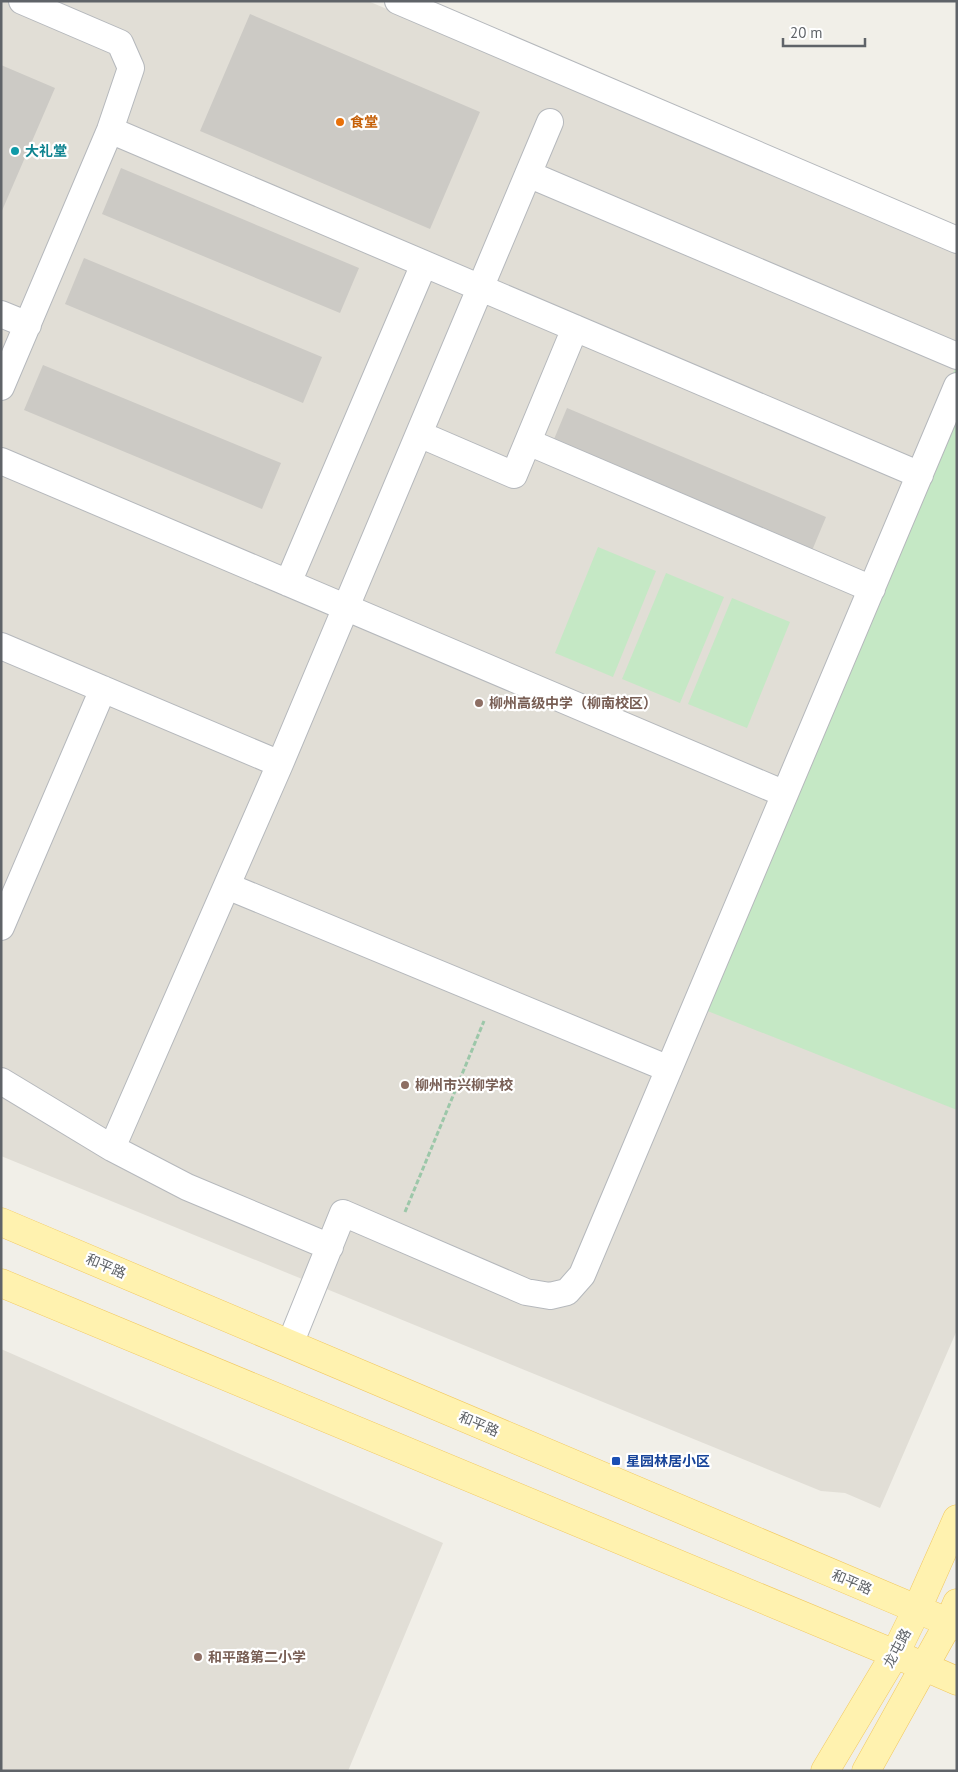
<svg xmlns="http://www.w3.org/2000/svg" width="958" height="1772" viewBox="0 0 958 1772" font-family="'PT Sans','Noto Sans SC',sans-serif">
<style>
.education{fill:#e1ded6}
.park{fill:#c5e8c5}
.building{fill:#cccac5}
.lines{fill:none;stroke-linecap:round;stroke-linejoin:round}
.minor-casing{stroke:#b5b8bc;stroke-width:28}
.major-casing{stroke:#f2c960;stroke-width:29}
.path{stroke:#9cc7a9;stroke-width:3;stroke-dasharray:5 2.5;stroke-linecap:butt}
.minor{stroke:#fff;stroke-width:26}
.major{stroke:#fff2af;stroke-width:28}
.food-dot{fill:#e8710a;stroke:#fff;stroke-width:2}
.culture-dot{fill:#0f9aa8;stroke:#fff;stroke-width:2}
.education-dot{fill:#8d6e63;stroke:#fff;stroke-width:2}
.transit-dot{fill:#1a4fb4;stroke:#fff;stroke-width:2}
.labels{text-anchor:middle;stroke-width:4.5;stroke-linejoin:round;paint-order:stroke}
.food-label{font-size:14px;font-weight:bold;fill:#c56008;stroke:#fff;text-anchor:start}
.culture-label{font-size:14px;font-weight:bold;fill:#0d838f;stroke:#fff;text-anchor:start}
.education-label{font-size:14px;font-weight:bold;fill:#785e54;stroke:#fff;text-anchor:start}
.street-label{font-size:14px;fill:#5f6368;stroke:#fff}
.transit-label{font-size:14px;font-weight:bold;fill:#164399;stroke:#fff;text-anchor:start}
</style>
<rect width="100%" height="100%" fill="#f1efe8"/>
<path class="education" d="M1,1H368L957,251V1330L880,1508L845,1493L821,1491L1,1156Z
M1,1349L443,1543L348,1771H1Z"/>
<path class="park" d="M957,363V1110L705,1010Z
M598,547L656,571L613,677L555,653Z
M666,573L724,597L680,703L622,679Z
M732,598L790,622L747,728L688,704Z"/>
<path class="building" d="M250,14L480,112L430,229L200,131Z
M1,65L55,88L1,213Z
M121,168L359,268L340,313L102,214Z
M84,258L322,357L303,403L65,304Z
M43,365L281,463L262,509L24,410Z
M567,408L826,517L811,553L552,444Z"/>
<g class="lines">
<g class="minor-casing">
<path id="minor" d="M398,1L957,240
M110,130L920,475
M528,174L957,356
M1,314L28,325
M1,387L110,130L131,68L120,43L22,1
M419,434L514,475L575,328
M528,442L872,589
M1,461L785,794
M288,583L424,264
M1,646L280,764
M227,886L669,1069
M1,927L103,689
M1,1081L112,1148L187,1187L330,1247
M112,1148L280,764L550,122
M290,1344L343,1213L526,1292L550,1296L567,1292L582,1275L957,386"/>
</g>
<g class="major-casing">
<path id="major" d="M1,1222L957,1626
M1,1283L895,1654L957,1681
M825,1771L895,1654L917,1609L957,1519
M866,1771L949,1622L957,1603"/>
</g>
<path class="path" d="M405,1212L484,1021"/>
<use href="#minor" class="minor"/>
<use href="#major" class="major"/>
</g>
<circle class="food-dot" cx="340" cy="122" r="5"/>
<circle class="culture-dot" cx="15" cy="151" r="5"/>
<g class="education-dot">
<circle cx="479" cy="703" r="5"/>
<circle cx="405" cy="1085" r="5"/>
<circle cx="198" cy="1657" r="5"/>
</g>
<rect class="transit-dot" x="611" y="1456" width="10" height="10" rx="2.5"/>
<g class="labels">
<g class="food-label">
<text x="350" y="127">食堂</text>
</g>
<g class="culture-label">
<text x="25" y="156">大礼堂</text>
</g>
<g class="education-label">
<text x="489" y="708">柳州高级中学（柳南校区）</text>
<text x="415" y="1090">柳州市兴柳学校</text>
<text x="208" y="1662">和平路第二小学</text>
</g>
<g class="street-label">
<text transform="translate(106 1266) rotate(23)" y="5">和平路</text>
<text transform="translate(479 1424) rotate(23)" y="5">和平路</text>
<text transform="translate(852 1582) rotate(23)" y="5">和平路</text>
<text transform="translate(897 1648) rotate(-62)" y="5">龙屯路</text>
</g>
<g class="transit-label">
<text x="626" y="1466">星园林居小区</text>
</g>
</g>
<rect width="958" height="1772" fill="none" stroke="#5f6368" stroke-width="5"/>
<path d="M783 38v8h82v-8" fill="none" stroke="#5f6368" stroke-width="2.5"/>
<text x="790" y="38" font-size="15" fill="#5f6368" stroke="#ffffff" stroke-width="4" paint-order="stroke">20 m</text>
</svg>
